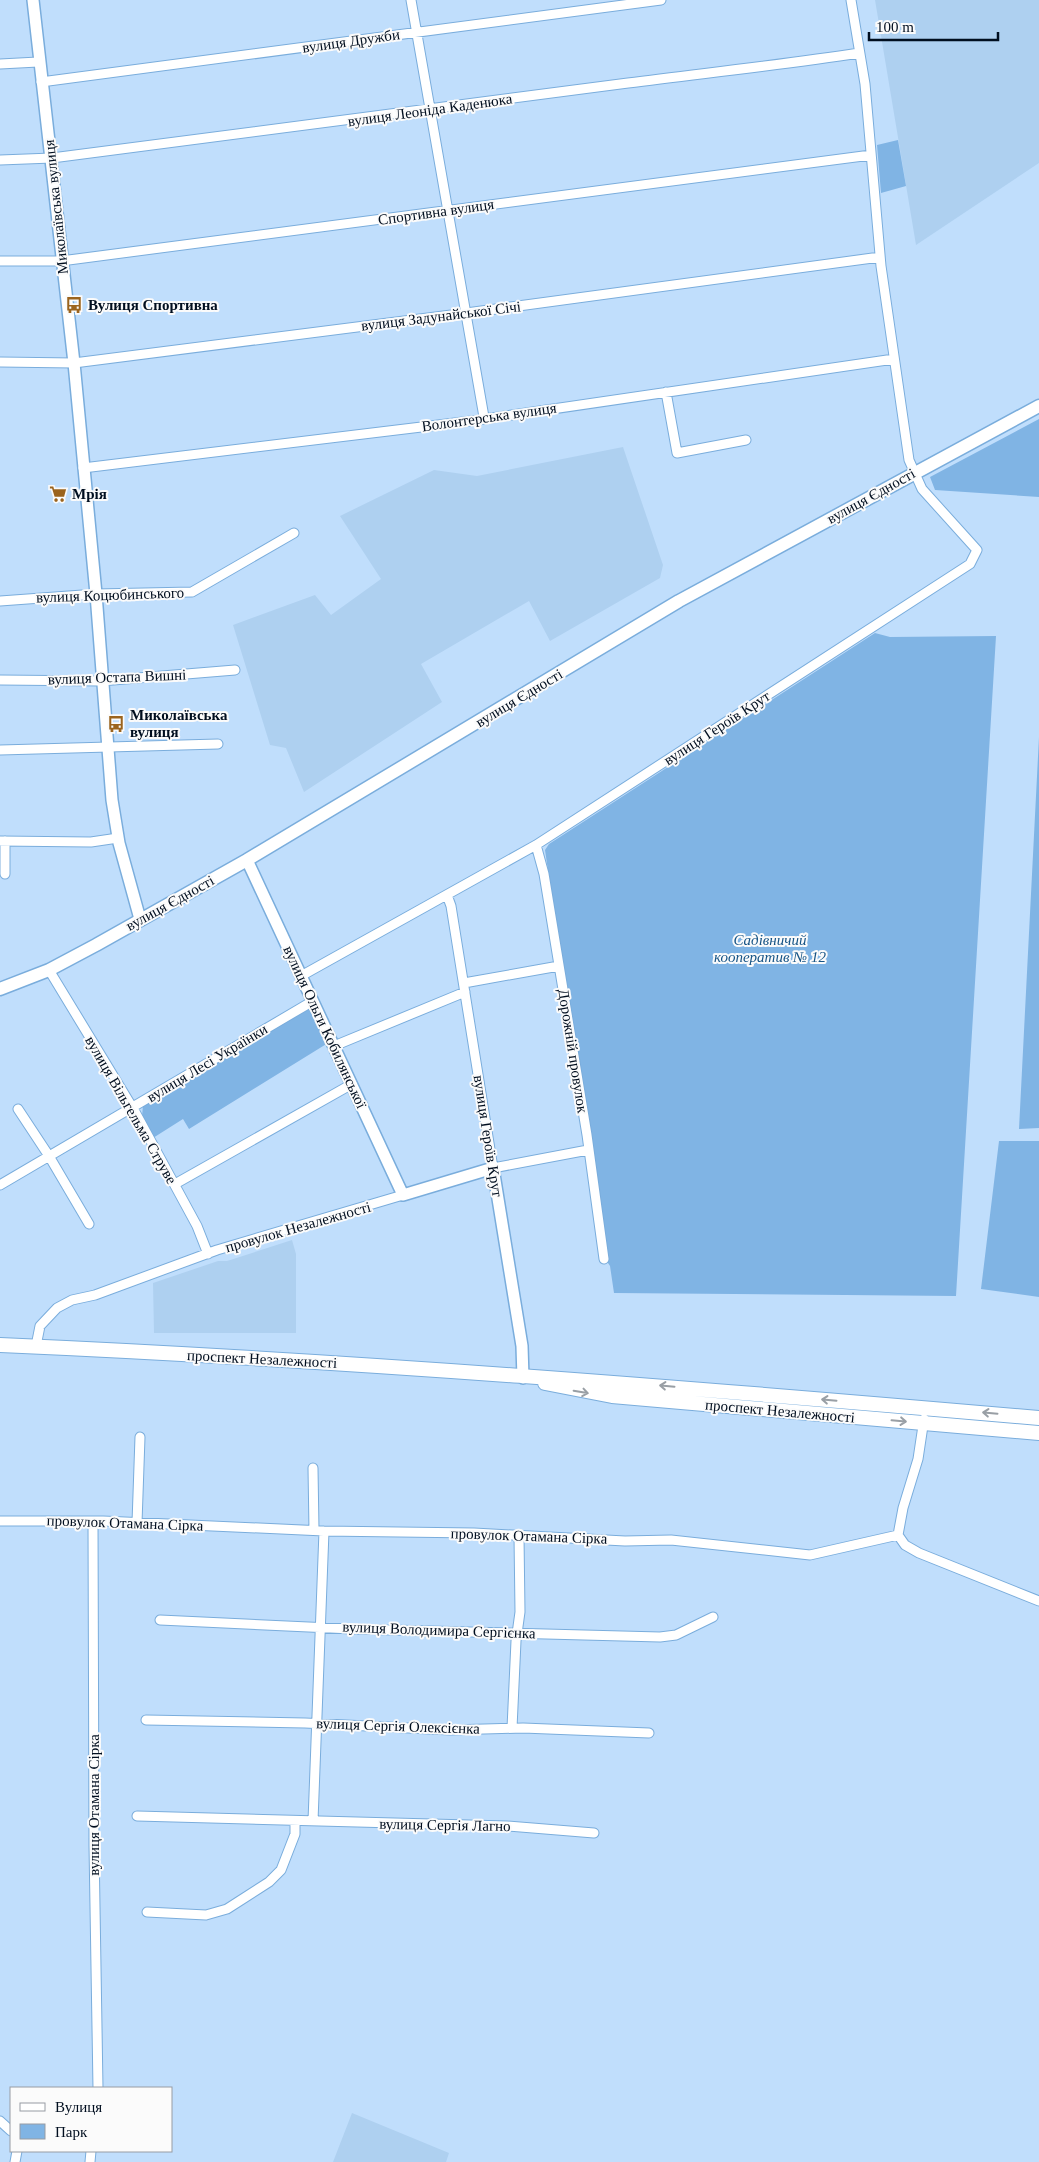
<svg xmlns="http://www.w3.org/2000/svg" width="1039" height="2162" viewBox="0 0 1039 2162" font-family="'Times New Roman',serif">
<style>
.built{fill:#aed0f0}
.green{fill:#80b4e4}
.lines{fill:none;stroke-linecap:round;stroke-linejoin:round}
.minor-casing{stroke:#7aaddc;stroke-width:11}
.tertiary-casing{stroke:#7aaddc;stroke-width:14}
.secondary-casing{stroke:#7aaddc;stroke-width:15}
.primary-casing{stroke:#7aaddc;stroke-width:16}
.minor{stroke:#fff;stroke-width:9}
.tertiary{stroke:#fff;stroke-width:11}
.secondary{stroke:#fff;stroke-width:12}
.primary{stroke:#fff;stroke-width:14}
.oneway{stroke:#999fa5}
.labels{text-anchor:middle;stroke-width:4;stroke-linejoin:round;paint-order:stroke}
.street-label{font-size:15px;fill:#000e1f;stroke:#fbfbfb}
.poi-label{font-size:15px;font-weight:bold;fill:#000e1f;stroke:#fbfbfb;text-anchor:start}
.park-label{font-size:15px;font-style:italic;fill:#165486;stroke:#fbfbfb}
</style>
<rect width="100%" height="100%" fill="#c0defc"/>
<path class="built" d="M875,0H1039V163L916,245Z
M623,447L663,565L660,578L550,641L529,601L421,664L442,702L304,792L286,748L270,745L233,625L315,595L331,615L381,579L340,516L434,470L477,476Z
M292,1240L296,1254V1333H154L153,1283L218,1261H227Z
M352,2113L449,2153L446,2162H333Z"/>
<path class="green" d="M898,140L906,186L881,193L877,145Z
M1039,419V497L935,490L930,477Z
M875,633L890,637L996,636L956,1296L614,1293L610,1266L606,1260L545,850L549,844Z
M1039,737V1128L1019,1129Z
M309,1005L328,1043L189,1129L183,1119L153,1138L142,1117L143,1105Z
M999,1141H1039V1297L981,1289Z"/>
<g class="lines">
<g class="minor-casing">
<path id="minor" d="M411,0L484,417
M0,64L38,62
M41,82L661,0
M0,160L52,158C244,134 436,109 628,83C705,73 782,65 859,53
M0,261H61L871,155
M0,362L74,363L459,314L880,257
M666,392L677,453L746,440
M83,468L471,421L894,359
M0,601L96,594L192,592L294,533
M0,680L101,681L235,670
M0,750L218,744
M0,841L91,842L118,838
M5,841V874
M536,845L544,874L587,1135L604,1259
M447,895L451,906L493,1168L588,1150
M49,970L134,1110L197,1226L208,1254
M301,976L536,845L970,564L977,550L922,489L909,460L881,266L865,84L851,0
M464,983L559,966
M334,1046L465,992
M18,1109L49,1156L89,1224
M175,1184L352,1084
M0,1185L313,1001
M36,1346L40,1326L57,1308L72,1300L95,1295L217,1250L403,1195
M313,1468L314,1530
M0,1521H103L324,1531L474,1533L625,1541L671,1540L810,1555L898,1535
M93,1521L94,1846L98,2088
M137,1523L140,1437
M898,1535L905,1545L919,1553L1039,1601
M898,1535L903,1508L918,1459L924,1419
M160,1620L352,1629L660,1637L676,1635L713,1617
M146,1720L305,1723L450,1730L523,1728L649,1733
M512,1728L516,1641L520,1612L519,1536
M137,1816L507,1826L594,1833
M313,1821L324,1531
M147,1912L206,1915L227,1909L269,1882L281,1870L295,1834V1822
M0,2121L11,2131
M15,2162L17,2151
M90,2162L91,2151"/>
</g>
<g class="tertiary-casing">
<path id="tertiary" d="M33,0L74,363L96,594L112,800L119,843L140,919
M247,860L403,1195L493,1168L522,1346L523,1378"/>
</g>
<g class="secondary-casing">
<path id="secondary" d="M0,989L49,970L96,945L247,860L679,601L1039,406"/>
</g>
<g class="primary-casing">
<path id="primary" d="M0,1345C347,1360 693,1388 1039,1418
M545,1383L612,1396L1039,1433"/>
</g>
<use href="#minor" class="minor"/>
<use href="#tertiary" class="tertiary"/>
<use href="#secondary" class="secondary"/>
<use href="#primary" class="primary"/>
</g>
<defs><path id="oneway-shaft" d="M-6 0H5M1.5-3L5.5 0L1.5 3" fill="none" stroke-width="1.6" stroke-linecap="round" stroke-linejoin="round" transform="scale(1.25)"/></defs>
<g class="oneway">
<use href="#oneway-shaft" transform="translate(667 1386) rotate(-175)"/>
<use href="#oneway-shaft" transform="translate(581 1392) rotate(10)"/>
<use href="#oneway-shaft" transform="translate(829 1400) rotate(-175)"/>
<use href="#oneway-shaft" transform="translate(990 1413) rotate(-175)"/>
<use href="#oneway-shaft" transform="translate(899 1421) rotate(5)"/>
</g>
<defs>
<g id="bus-bare" transform="scale(1.35)"><path d="M-5-6H5V4H4V6H2V4H-2V6H-4V4H-5ZM-3.5-4V0h7V-4ZM-3.5 1.2v1.5H-2V1.2ZM2 1.2v1.5H3.5V1.2Z" fill="#9b641e" stroke="#fbfbfb" stroke-width="2.5" paint-order="stroke"/></g>
<g id="supermarket-bare" transform="scale(1.35)"><path d="M-6-5.5h2.5l.6 2H6L4.5 2H-2.5L-4.4-4H-6ZM-1.5 3.2a1.3 1.3 0 1 0 .1 0ZM3 3.2a1.3 1.3 0 1 0 .1 0Z" fill="#9b641e" stroke="#fbfbfb" stroke-width="2.5" paint-order="stroke"/></g>
</defs>
<g fill-rule="evenodd">
<use href="#bus-bare" x="74" y="305"/>
<use href="#supermarket-bare" x="58" y="494"/>
<use href="#bus-bare" x="116" y="724"/>
</g>
<g class="labels">
<g class="street-label">
<text transform="translate(351 41) rotate(-8)" y="5">вулиця Дружби</text>
<text transform="translate(430 110) rotate(-8)" y="5">вулиця Леоніда Каденюка</text>
<text transform="translate(56 207) rotate(-96)" y="5">Миколаївська вулиця</text>
<text transform="translate(436 212) rotate(-8)" y="5">Спортивна вулиця</text>
<text transform="translate(441 316) rotate(-7)" y="5">вулиця Задунайської Січі</text>
<text transform="translate(489 417) rotate(-8)" y="5">Волонтерська вулиця</text>
<text transform="translate(871 496) rotate(-29)" y="5">вулиця Єдності</text>
<text transform="translate(110 595) rotate(-2)" y="5">вулиця Коцюбинського</text>
<text transform="translate(117 677) rotate(-2)" y="5">вулиця Остапа Вишні</text>
<text transform="translate(519 698) rotate(-31)" y="5">вулиця Єдності</text>
<text transform="translate(717 728) rotate(-33)" y="5">вулиця Героїв Крут</text>
<text transform="translate(170 903) rotate(-29)" y="5">вулиця Єдності</text>
<text transform="translate(325 1027) rotate(65)" y="5">вулиця Ольги Кобилянської</text>
<text transform="translate(573 1051) rotate(81)" y="5">Дорожній провулок</text>
<text transform="translate(207 1063) rotate(-31)" y="5">вулиця Лесі Українки</text>
<text transform="translate(131 1110) rotate(60)" y="5">вулиця Вільгельма Струве</text>
<text transform="translate(488 1136) rotate(81)" y="5">вулиця Героїв Крут</text>
<text transform="translate(298 1227) rotate(-16)" y="5">провулок Незалежності</text>
<text transform="translate(262 1359) rotate(3)" y="5">проспект Незалежності</text>
<text transform="translate(780 1411) rotate(5)" y="5">проспект Незалежності</text>
<text transform="translate(125 1523) rotate(2)" y="5">провулок Отамана Сірка</text>
<text transform="translate(529 1536) rotate(2)" y="5">провулок Отамана Сірка</text>
<text transform="translate(439 1630) rotate(2)" y="5">вулиця Володимира Сергієнка</text>
<text transform="translate(398 1726) rotate(2)" y="5">вулиця Сергія Олексієнка</text>
<text transform="translate(94 1805) rotate(-90)" y="5">вулиця Отамана Сірка</text>
<text transform="translate(445 1825) rotate(1)" y="5">вулиця Сергія Лагно</text>
</g>
<g class="poi-label">
<text x="88" y="310">Вулиця Спортивна</text>
<text x="72" y="499">Мрія</text>
<text x="130" y="720">Миколаївська<tspan x="130" dy="17">вулиця</tspan></text>
</g>
<g class="park-label">
<text x="770" y="945">Садівничий<tspan x="770" dy="17">кооператив № 12</tspan></text>
</g>
</g>
<rect x="10" y="2087" width="162" height="65" fill="#fbfbfb" stroke="#979ca3"/>
<rect x="20" y="2103" width="25" height="8" fill="#ffffff" stroke="#979ca3"/>
<text x="55" y="2112" font-size="15" fill="#000e1f">Вулиця</text>
<rect x="20" y="2124" width="25" height="15" fill="#80b4e4" stroke="#979ca3"/>
<text x="55" y="2137" font-size="15" fill="#000e1f">Парк</text>
<path d="M869 32v8h129v-8" fill="none" stroke="#000e1f" stroke-width="2.5"/>
<text x="876" y="32" font-size="15" fill="#000e1f" stroke="#fbfbfb" stroke-width="4" paint-order="stroke">100 m</text>
</svg>
